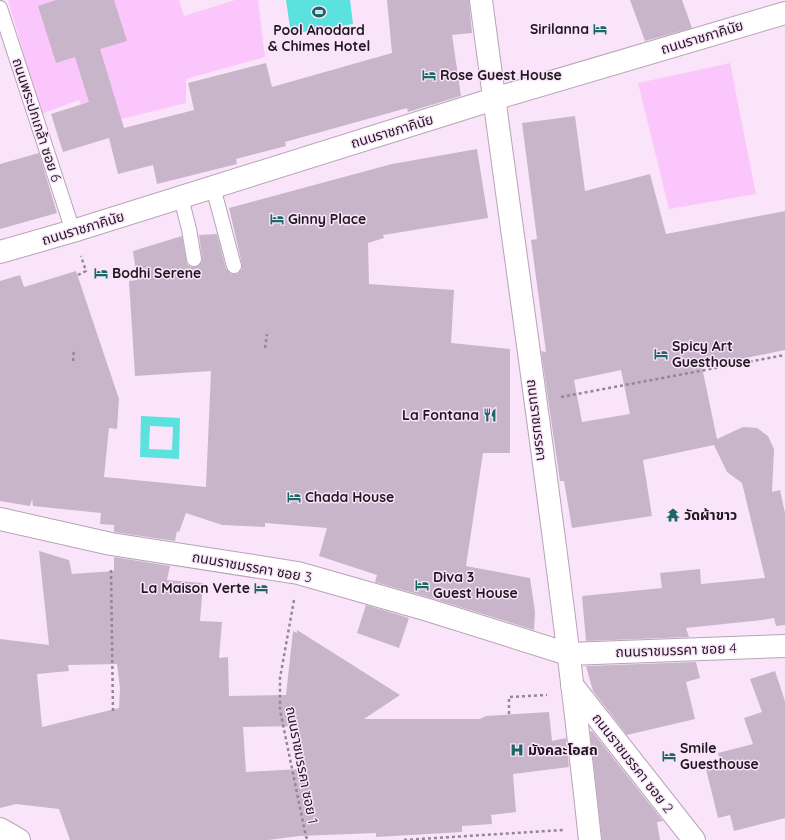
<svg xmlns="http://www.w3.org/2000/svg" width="785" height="840" viewBox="0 0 785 840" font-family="Quicksand,'Noto Sans Thai',sans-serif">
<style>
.green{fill:#fbc6fc}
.water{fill:#5be1de;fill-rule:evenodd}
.building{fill:#c9b5ca;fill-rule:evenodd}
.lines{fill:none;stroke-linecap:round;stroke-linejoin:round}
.service-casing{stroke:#b7a3b7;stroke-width:16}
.minor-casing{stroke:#b7a3b7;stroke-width:24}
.tertiary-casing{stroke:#b7a3b7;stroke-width:24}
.path{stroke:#958695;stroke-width:2.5;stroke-dasharray:3 3;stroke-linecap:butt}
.service{stroke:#fff;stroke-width:14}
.minor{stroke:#fff;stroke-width:22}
.tertiary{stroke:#fff;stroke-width:22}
.labels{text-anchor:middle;stroke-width:3;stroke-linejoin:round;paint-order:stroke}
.poi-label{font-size:14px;font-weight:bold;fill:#1f181f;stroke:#fae4fa;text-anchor:start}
.street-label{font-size:14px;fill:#1f181f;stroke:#fae4fa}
</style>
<rect width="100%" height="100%" fill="#fae4fa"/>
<path class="green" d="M8,0H179L184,16L235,0H258L265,57L186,79V103L90,127L79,100L41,114Z
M730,63L756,194L669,209L638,83Z"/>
<path class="water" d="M286,0H350L353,24L291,34Z
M141,416L180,418L179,459L140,457ZM150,426L173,427L172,450L149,449Z"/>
<path class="building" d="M56,0H114L127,41L100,49L124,128L194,110L188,83L266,63L272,87L392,53L387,0H469L472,33L452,35L461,96L408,112L407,108L285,142L286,146L236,159L237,164L157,184L153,165L118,174L109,138L63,152L51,114L89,102L75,57L56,63L38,6Z
M630,0H682L692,28L645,41Z
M575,116L585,191L650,174L666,234L785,211V350L702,367L717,439L743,427L757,428L768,436L774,449L772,492L780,490L785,513V625L776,626L774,618L762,620L686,628L689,637L586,641L582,596L662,588L660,573L700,569L701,584L765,578L742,483L727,472L714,445L643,460L652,516L572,528L564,481H560L541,351L546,352L531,240L537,239L522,123ZM621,370L630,414L582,422L574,380Z
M477,149L488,218L383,235L384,238L368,243L369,284L454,290L451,343L510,349V453H483L466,566L530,578L535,612L534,630L431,598L375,582L377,575L319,556L327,528L265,523V527L222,525L186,513L179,532L177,531L175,541L114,532V525L100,524L101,513L33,506L32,499L30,506L0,501V281L20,275L24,287L76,271L119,399L117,429L109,428L104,477L206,487L211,371L135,376L129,281L137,280L133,251L182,236L187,264L191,267H196L202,262V258L199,235L217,234L226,269L231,274H237L242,269V264L229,208L392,164Z
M39,153L57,213L0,229V164Z
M39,551L69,560L72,574L114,571V557L170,566L167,580L203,583L200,621L222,622L219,658L228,657L229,696L286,695L293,631L297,633V630L400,695L364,719H480L486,716L549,712L552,741L566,738L569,767L513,774L516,812L491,815L492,824L462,826V832L376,837V833L299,836L268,840H70L59,809L16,804L0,808V639L49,645ZM117,664L120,688L119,708L42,727L37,674L69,671L68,665ZM298,726L302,769L246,772L243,727Z
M366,605L409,618L399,648L357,633Z
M696,662L700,678L686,682L695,719L627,735L593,691L586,666Z
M775,671L785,701V818L734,831L730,815L718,818L706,769L721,765L718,753L753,744L744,718L762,712L750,679Z
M592,731L663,821L657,822L660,840H602L590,732Z"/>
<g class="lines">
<g class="service-casing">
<path id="service" d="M0,8L73,231
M213,187L234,266
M181,198L189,229L194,259"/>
</g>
<g class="minor-casing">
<path id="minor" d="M0,252L73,231L494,99L785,13
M0,519L111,544L298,573L428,610L568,654L785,646
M572,685L694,840
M0,829L19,840"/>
</g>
<g class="tertiary-casing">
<path id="tertiary" d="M481,0C518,280 560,559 590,840"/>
</g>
<path class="path" d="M78,275L86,271L81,256
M265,348L267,334
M73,361L74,349
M561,397L785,355
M111,570L113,711
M294,600L280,678V710L306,837L309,840
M509,714V697L547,695
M404,840L563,830"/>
<use href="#service" class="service"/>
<use href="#minor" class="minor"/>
<use href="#tertiary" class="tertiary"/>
</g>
<defs>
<g id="stadium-bare" transform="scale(1.08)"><path d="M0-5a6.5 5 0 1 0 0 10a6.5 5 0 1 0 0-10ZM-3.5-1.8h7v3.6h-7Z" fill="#1a6766" stroke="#fae4fa" stroke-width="2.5" paint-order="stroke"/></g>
<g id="hotel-bare" transform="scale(1.08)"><path d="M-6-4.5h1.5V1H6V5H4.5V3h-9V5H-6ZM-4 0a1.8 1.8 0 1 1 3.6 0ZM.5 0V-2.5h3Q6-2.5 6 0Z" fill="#1a6766" stroke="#fae4fa" stroke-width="2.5" paint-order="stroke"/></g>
<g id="restaurant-bare" transform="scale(1.08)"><path d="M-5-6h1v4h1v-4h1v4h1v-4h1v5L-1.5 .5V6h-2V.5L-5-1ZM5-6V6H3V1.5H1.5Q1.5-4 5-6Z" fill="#1a6766" stroke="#fae4fa" stroke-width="2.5" paint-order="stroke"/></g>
<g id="temple-bare" transform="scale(1.08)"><path d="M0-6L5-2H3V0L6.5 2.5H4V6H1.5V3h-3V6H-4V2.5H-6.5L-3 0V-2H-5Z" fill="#1a6766" stroke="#fae4fa" stroke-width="2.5" paint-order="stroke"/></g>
<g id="hospital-bare" transform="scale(1.08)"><path d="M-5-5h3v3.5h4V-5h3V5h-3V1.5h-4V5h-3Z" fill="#1a6766" stroke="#fae4fa" stroke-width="2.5" paint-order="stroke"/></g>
</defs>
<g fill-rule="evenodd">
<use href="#stadium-bare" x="319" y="12"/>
<use href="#hotel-bare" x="600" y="29"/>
<use href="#hotel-bare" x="429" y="75"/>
<use href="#hotel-bare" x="277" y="219"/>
<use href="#hotel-bare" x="101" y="273"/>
<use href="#hotel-bare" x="661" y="354"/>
<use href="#restaurant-bare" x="490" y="415"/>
<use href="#hotel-bare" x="294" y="497"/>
<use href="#temple-bare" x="673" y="515"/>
<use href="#hotel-bare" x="422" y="585"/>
<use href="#hotel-bare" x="261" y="588"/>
<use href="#hospital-bare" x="517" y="750"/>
<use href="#hotel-bare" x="669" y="756"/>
</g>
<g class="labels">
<g class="poi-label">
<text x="589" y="34" text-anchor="end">Sirilanna</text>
<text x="319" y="35" text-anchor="middle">Pool Anodard<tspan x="319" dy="16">&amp; Chimes Hotel</tspan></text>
<text x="440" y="80">Rose Guest House</text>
<text x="288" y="224">Ginny Place</text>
<text x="112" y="278">Bodhi Serene</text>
<text x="672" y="351">Spicy Art<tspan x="672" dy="16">Guesthouse</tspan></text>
<text x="479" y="420" text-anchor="end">La Fontana</text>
<text x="305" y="502">Chada House</text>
<text x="684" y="520">วัดผ้าขาว</text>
<text x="433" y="582">Diva 3<tspan x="433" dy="16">Guest House</tspan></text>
<text x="250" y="593" text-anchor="end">La Maison Verte</text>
<text x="680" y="753">Smile<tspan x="680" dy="16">Guesthouse</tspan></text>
<text x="528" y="755">มังคละโอสถ</text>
</g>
<g class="street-label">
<text transform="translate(702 37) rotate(-17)" y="5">ถนนราชภาคินัย</text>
<text transform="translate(37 120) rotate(72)" y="5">ถนนพระปกเกล้า ซอย 6</text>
<text transform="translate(392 131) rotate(-17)" y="5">ถนนราชภาคินัย</text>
<text transform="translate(83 228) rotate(-17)" y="5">ถนนราชภาคินัย</text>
<text transform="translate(537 420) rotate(83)" y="5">ถนนราชมรรคา</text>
<text transform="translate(252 567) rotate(10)" y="5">ถนนราชมรรคา ซอย 3</text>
<text transform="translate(676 650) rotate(-2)" y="5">ถนนราชมรรคา ซอย 4</text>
<text transform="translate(633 763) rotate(52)" y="5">ถนนราชมรรคา ซอย 2</text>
<text transform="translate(302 765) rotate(79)" y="5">ถนนราชมรรคา ซอย 1</text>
</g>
</g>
</svg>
